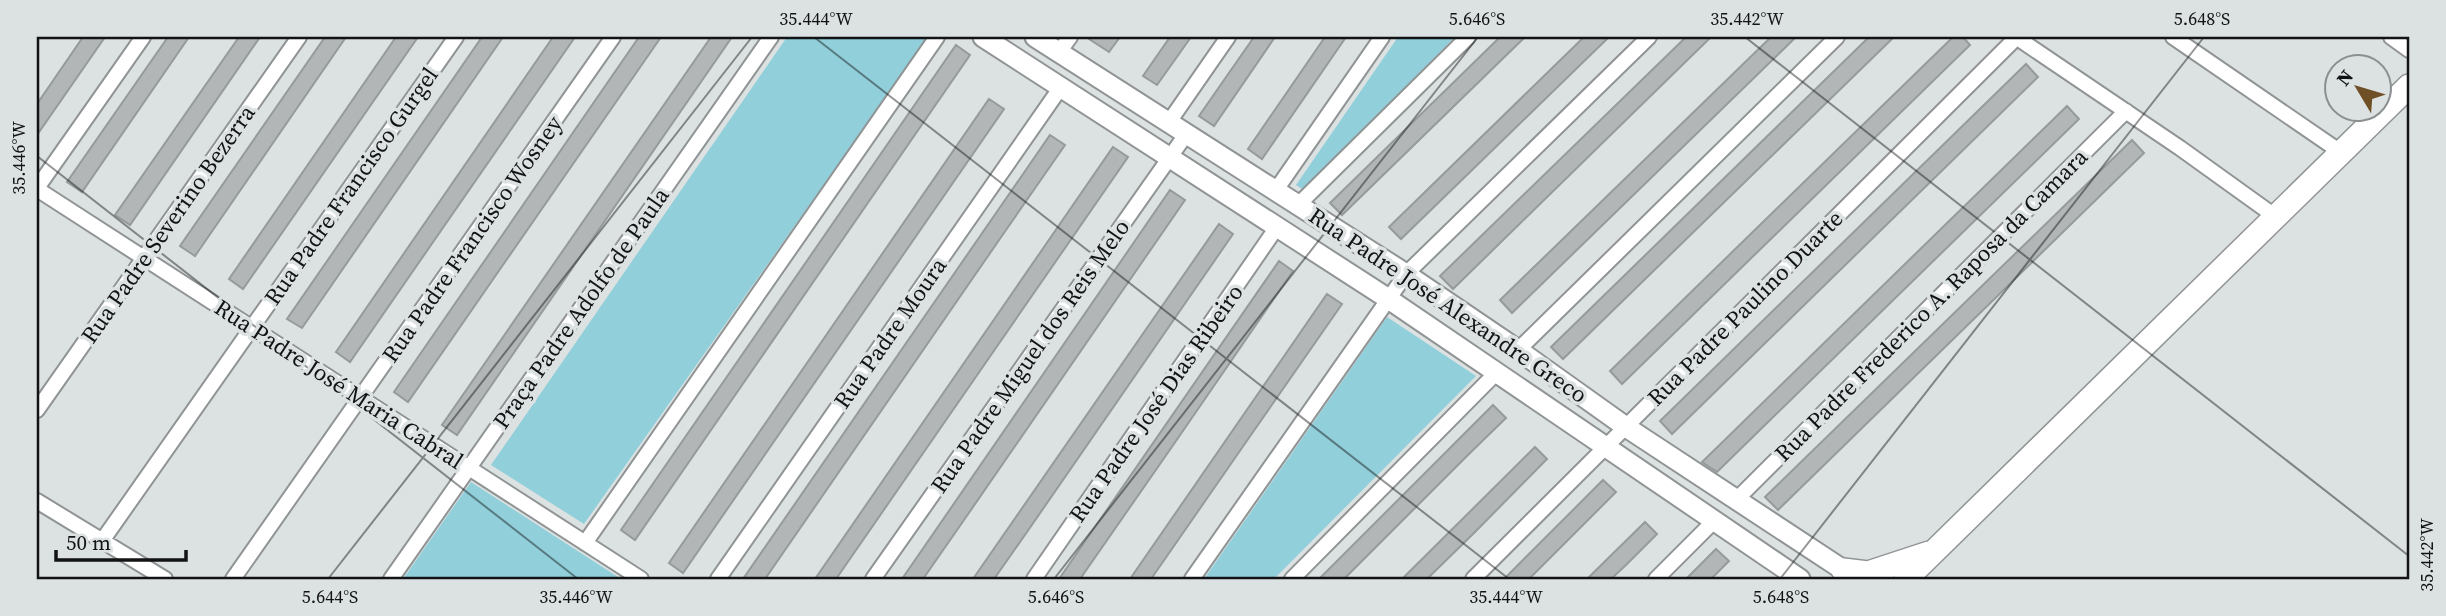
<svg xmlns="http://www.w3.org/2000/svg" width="2446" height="616" viewBox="0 0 2446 616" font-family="'Source Serif 4',serif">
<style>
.green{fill:#91cfda}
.building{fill:#b2b6b7;stroke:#959a9b;stroke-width:2}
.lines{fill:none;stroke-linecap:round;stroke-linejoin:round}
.minor-casing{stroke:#909495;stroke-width:18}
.tertiary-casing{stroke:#909495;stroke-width:23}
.primary-casing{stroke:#909495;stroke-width:26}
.minor{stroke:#fff;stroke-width:14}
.tertiary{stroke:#fff;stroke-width:19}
.primary{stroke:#fff;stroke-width:23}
.ticks{fill:none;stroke:#121314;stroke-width:2;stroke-opacity:0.45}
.labels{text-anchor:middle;stroke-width:7;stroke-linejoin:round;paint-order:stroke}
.street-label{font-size:23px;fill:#121314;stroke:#dce1e2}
.neatline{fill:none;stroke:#121314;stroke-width:2.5}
.ticks-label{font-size:18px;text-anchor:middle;fill:#121314}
</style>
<rect width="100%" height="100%" fill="#dce1e2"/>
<path class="green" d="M787,37H928L584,524L491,465Z
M1398,37H1455L1302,189L1296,185Z
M1387,317L1476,376L1274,579H1204Z
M471,482L621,579H403Z"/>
<path class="building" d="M83,37H105L37,135V104Z
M168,37H189L82,192L67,182Z
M239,37H260L130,225L115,215Z
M325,37H346L195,256L180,246Z
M396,37H418L243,289L229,279Z
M482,37H503L302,328L287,319Z
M553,37H575L350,362L336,352Z
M639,37H661L408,402L394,392Z
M711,37H732L457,435L442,425Z
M1086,37H1120L1109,52Z
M1170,37H1191L1157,85L1143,76Z
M1254,37H1275L1214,126L1199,116Z
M1325,37H1346L1262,159L1248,149Z
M1500,37H1525L1342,215L1330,203Z
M1584,37H1609L1401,239L1389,227Z
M1686,37H1711L1453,289L1440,276Z
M1771,37H1796L1512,313L1500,300Z
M1869,37H1894L1563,359L1551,347Z
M1953,37H1963L1970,45L1622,384L1610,371Z
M956,45L970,55L635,540L621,530Z
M2026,64L2038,77L1672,434L1660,421Z
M989,99L1004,109L683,573L669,563Z
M2067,106L2079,119L1764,426L1717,472L1702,462Z
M1050,135L1065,145L1006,230L765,579H743Z
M2132,140L2144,153L1778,510L1765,497Z
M1113,147L1128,157L836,579H815Z
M1170,190L1185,200L964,520L923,579H902Z
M1219,224L1233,234L1027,532L994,579H973Z
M1279,261L1293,271L1176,441L1080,579H1059Z
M1327,294L1342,304L1253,432L1151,579H1130Z
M1493,405L1506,418L1469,454L1344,579H1319Z
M1535,447L1547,459L1474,533L1427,579H1402Z
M1603,480L1616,492L1529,579H1504Z
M1645,522L1657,534L1626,565L1611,579H1587Z
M1716,549L1729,561L1711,579H1686Z"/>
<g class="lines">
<g class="minor-casing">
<path id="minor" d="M2016,37L2180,148L2276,217
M2173,37L2342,153
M2391,37L2409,50
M1059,52L1070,37
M1169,122L1228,37
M37,188L143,37
M37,189L641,579
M1276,190L1382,37
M1299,204L1468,37
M1518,350L1837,37
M37,410L299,37
M1736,500L2126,111
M37,501L165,579
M102,541L456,37
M585,543L937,37
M233,579L613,37
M391,579L771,37
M718,579L1061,87
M873,579L1187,133
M1034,579L1277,227
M1192,579L1406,274L1649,37
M1292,579L1497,372
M1473,579L2017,37
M1656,579L1715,520"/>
</g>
<g class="tertiary-casing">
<path id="tertiary" d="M983,37L1387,298L1800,579
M1035,37L1406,274L1518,350L1626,427L1854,577"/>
</g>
<g class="primary-casing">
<path id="primary" d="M1843,570L1868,573L1929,553
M1906,579L2409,86"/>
</g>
<use href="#minor" class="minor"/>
<use href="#tertiary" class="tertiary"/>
<use href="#primary" class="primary"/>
</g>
<path class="ticks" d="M814,37L1509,579M1745,37L2409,556M37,156L578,579M328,579L752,37M1054,579L1478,37M1780,579L2204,37"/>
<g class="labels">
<g class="street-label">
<text transform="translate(351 186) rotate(-55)" y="8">Rua Padre Francisco Gurgel</text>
<text transform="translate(168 224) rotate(-55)" y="8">Rua Padre Severino Bezerra</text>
<text transform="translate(472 239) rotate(-55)" y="8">Rua Padre Francisco Wosney</text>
<text transform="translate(1448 305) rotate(34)" y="8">Rua Padre José Alexandre Greco</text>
<text transform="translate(1931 305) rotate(-45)" y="8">Rua Padre Frederico A. Raposa da Camara</text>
<text transform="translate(581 308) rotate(-55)" y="8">Praça Padre Adolfo de Paula</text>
<text transform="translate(1745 308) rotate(-45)" y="8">Rua Padre Paulino Duarte</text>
<text transform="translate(890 333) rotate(-55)" y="8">Rua Padre Moura</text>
<text transform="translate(1030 356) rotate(-55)" y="8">Rua Padre Miguel dos Reis Melo</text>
<text transform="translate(339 384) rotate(33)" y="8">Rua Padre José Maria Cabral</text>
<text transform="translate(1156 403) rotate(-55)" y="8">Rua Padre José Dias Ribeiro</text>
</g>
</g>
<rect width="2446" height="616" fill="none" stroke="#dce1e2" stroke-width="77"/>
<g transform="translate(2358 88) rotate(308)"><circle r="33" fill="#dce1e2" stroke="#8b8f90" stroke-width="2"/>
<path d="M0-5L12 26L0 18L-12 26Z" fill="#6f4f25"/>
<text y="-10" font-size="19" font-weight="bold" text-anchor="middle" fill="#121314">N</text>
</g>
<path d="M56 550v10h130v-10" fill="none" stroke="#121314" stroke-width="3.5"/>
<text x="66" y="550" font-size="21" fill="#121314" stroke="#dce1e2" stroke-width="5" paint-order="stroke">50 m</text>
<rect x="38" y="38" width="2370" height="540" class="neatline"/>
<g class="ticks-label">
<text x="816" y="25">35.444°W</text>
<text x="1477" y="25">5.646°S</text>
<text x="1747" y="25">35.442°W</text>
<text x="2202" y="25">5.648°S</text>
<text transform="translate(19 158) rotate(-90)" y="6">35.446°W</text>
<text transform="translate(2427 555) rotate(-90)" y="6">35.442°W</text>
<text x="330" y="603">5.644°S</text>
<text x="576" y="603">35.446°W</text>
<text x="1056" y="603">5.646°S</text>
<text x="1506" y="603">35.444°W</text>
<text x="1781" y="603">5.648°S</text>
</g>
</svg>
